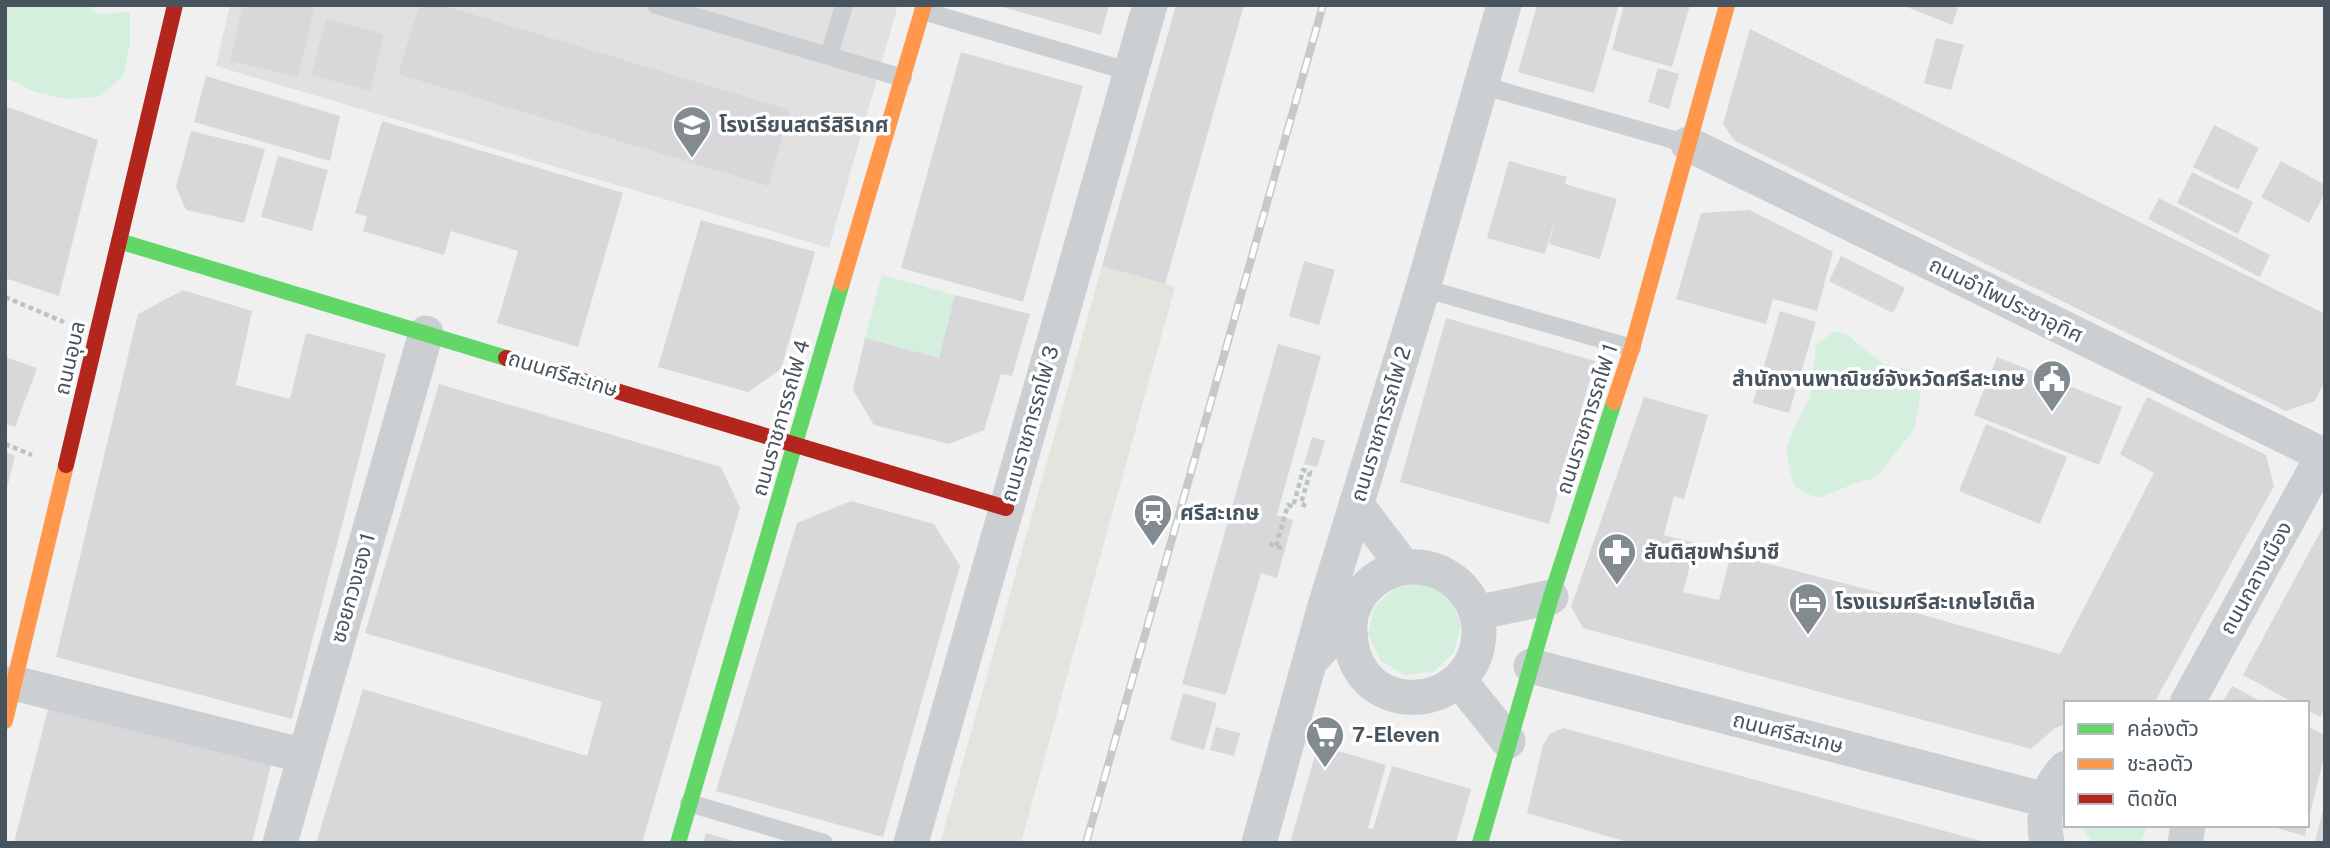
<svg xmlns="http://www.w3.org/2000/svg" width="2330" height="848" viewBox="0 0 2330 848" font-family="'Public Sans','Noto Sans Thai',sans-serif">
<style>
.commercial{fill:#e5e3de}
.education{fill:#e2e1e2}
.green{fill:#d4efdd}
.building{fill:#d8d8da}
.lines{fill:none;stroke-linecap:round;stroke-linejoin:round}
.path{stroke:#b9c6c0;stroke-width:4.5;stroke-dasharray:5 3.5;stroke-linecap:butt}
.lane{stroke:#cbcfd1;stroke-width:18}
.street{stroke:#cbcfd1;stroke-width:35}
.fast{stroke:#63d668;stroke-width:16}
.slow{stroke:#ff974d;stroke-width:16}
.jam{stroke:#b3261e;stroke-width:16}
.rail-casing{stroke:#c6c8c9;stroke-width:8}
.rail{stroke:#fff;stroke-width:5;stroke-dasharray:16;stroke-linecap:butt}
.labels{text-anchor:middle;stroke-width:7;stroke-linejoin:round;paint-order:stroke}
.poi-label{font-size:21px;font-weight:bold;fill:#47545d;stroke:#fff;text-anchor:start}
.street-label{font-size:21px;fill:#47545d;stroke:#fff}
</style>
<rect width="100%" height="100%" fill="#f0f0f0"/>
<path class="commercial" d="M1102,266L1175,287L1021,843H940Z"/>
<path class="education" d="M230,5H898L829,248L216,66Z"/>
<path class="green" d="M5,5H88L97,14L130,12V44L123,77L98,97L65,99L33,91L5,77Z
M882,275L955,295L939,358L865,338Z
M1834,331L1845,333L1883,364L1909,369L1916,378L1920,397L1915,428L1880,473L1870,480L1861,481L1819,498L1804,493L1793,484L1786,450L1791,435L1810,397L1816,345Z
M1425,584L1450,599L1461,625L1454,653L1433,672L1404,675L1380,660L1368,634L1375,606L1396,587Z
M2084,825H2148L2140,843H2093L2085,832Z"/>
<path class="building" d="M243,5H315L298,77L230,61Z
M419,5H442L790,110L768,186L398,74Z
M996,5H1109L1101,35Z
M1176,5H1244L1165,284L1102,266Z
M1537,5H1619L1594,93L1518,72Z
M1624,5H1690L1672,67L1612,50Z
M1902,5H1959L1952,25Z
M326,19L384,34L370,91L311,75Z
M1750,29L2325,314V381L2315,401L2286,411L1735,141L1723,124Z
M1936,38L1964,45L1951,90L1924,83Z
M961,52L1083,86L1023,302L901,268Z
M1658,68L1679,74L1669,109L1648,102Z
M206,76L340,116L330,161L194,122Z
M5,106L98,140L59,296L5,278Z
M382,121L623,193L578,347L497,323L518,251L451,231L444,255L363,231L367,217L355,213Z
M2214,125L2259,148L2238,190L2193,167Z
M191,131L265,149L244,223L186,210L176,187Z
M278,156L328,170L312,231L261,217Z
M1509,161L1567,177L1565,184L1617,199L1600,259L1549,244L1556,214L1545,254L1487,238Z
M2281,161L2325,185V193L2309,223L2261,197Z
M2192,172L2253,202L2238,234L2177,203Z
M2159,198L2270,255L2260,277L2148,219Z
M1749,210L1833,252L1817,311L1773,299L1766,324L1676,299L1701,213Z
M701,220L815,252L781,369L748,392L658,367Z
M1841,256L1905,288L1893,313L1829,281Z
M1304,261L1335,270L1319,325L1289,316Z
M183,290L252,311L236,385L290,399L306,333L386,354L292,719L56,657L138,314Z
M955,295L1030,314L1012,376L1001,374L984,430L949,444L874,425L853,390L865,338L939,358Z
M1780,311L1816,322L1789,413L1753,403Z
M1446,318L1595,361L1549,524L1400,482Z
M1278,344L1321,356L1277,515L1293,520L1277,578L1261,573L1226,695L1182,684Z
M5,357L37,368L15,427L5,424Z
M1997,357L2122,407L2099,465L1974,415Z
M439,384L721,467L740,508L642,843H316L363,689L587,756L602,702L365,633Z
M1644,397L1708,415L1684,499L1674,496L1664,535L1696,543L1683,592L1719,600L1731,554L1916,602L1913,612L2060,654L2154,473L2120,454L2147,397L2266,455L2274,486L2154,703H2066V723L2054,729L2031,749L1583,628L1571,607Z
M1986,424L2067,457L2040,524L1959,491Z
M1312,437L1325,441L1317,467L1304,464Z
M5,452L15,456L6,492H5Z
M851,501L934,524L960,566L883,837L716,791L797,523Z
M2325,523V709L2320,717L2307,710V703H2294L2243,675Z
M2232,686L2264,703H2222Z
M1183,693L1217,703L1204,750L1170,740Z
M48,709L271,765L252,843H14Z
M2307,726L2325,735V752L2308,822Z
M1216,727L1240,733L1234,756L1210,750Z
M1563,728L1985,842L1984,843H1631L1527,813L1543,745L1550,734Z
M1318,745L1386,765L1368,828L1373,829L1392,766L1471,789L1456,843H1290Z
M2324,807L2325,843H2319L2315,842Z
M2266,825H2307L2305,836Z
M706,833L737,842L736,843H703Z"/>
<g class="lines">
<path class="path" d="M5,297L64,322
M5,444L32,455
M1269,544L1285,549
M1276,546L1288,505L1293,507L1303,470L1310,472L1301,504L1309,507"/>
<path class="lane" d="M656,5L903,78
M923,11L1131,72
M829,56L844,5
M1481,85L1688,144
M1423,288L1632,348
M689,803L824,843"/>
<path class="street" d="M1688,144L2323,455
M1356,504L1404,567
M1476,613L1551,597
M1316,655C1327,642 1342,629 1351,614C1354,608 1356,601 1360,595C1382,566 1419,558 1450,578C1467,589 1480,611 1479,632C1477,720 1337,724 1351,614
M1531,666L2046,800
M1459,680L1508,741
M14,683L305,756
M2187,703L2325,452
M280,843L426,333
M911,843L1150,5
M1259,843L1325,606L1423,288L1504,5
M2047,843C2042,816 2045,788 2066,768
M2185,843L2188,825"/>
<path class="fast" d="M119,241L506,358
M678,843L842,283
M1480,843L1551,597L1614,402"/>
<path class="slow" d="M842,283L924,5
M1614,402L1632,348L1727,5
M5,721L66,465"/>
<path class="jam" d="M506,358L1006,508
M66,465L175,5"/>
<g class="rail-casing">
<path id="rail" d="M1086,843L1323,5"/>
</g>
<use href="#rail" class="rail"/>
</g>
<defs>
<g id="school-pin" transform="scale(2.0125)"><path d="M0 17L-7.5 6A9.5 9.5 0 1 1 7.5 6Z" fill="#828b90" stroke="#fff"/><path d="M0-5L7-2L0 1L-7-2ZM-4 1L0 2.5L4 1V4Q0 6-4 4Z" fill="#fff"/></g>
<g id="civic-pin" transform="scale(2.0125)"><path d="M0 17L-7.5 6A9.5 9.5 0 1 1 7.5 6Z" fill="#828b90" stroke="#fff"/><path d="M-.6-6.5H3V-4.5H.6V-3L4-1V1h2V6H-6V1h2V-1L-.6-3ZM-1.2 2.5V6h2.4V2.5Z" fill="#fff"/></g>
<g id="station-pin" transform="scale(2.0125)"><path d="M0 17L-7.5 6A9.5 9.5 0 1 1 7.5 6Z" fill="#828b90" stroke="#fff"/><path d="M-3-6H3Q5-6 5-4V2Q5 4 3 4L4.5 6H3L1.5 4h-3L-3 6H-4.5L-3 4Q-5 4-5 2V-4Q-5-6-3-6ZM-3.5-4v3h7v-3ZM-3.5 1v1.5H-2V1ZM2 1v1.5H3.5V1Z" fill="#fff"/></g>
<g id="pharmacy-pin" transform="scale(2.0125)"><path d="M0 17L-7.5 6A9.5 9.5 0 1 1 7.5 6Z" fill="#828b90" stroke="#fff"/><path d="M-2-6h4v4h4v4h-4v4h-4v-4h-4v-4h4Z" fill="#fff"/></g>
<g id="hotel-pin" transform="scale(2.0125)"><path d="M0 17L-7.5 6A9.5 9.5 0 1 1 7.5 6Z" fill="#828b90" stroke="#fff"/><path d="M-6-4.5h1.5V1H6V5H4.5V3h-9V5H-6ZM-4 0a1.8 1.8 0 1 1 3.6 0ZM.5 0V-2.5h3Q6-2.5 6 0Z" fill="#fff"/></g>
<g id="supermarket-pin" transform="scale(2.0125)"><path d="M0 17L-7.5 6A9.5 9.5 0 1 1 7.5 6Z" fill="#828b90" stroke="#fff"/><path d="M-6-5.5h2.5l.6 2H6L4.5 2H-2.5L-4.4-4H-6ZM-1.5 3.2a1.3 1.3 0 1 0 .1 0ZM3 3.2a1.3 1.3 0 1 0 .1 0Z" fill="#fff"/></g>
</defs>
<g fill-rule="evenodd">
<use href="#school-pin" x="692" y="125"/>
<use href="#civic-pin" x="2052" y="379"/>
<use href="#station-pin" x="1153" y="513"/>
<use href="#pharmacy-pin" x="1617" y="552"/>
<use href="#hotel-pin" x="1808" y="602"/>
<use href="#supermarket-pin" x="1325" y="735"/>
</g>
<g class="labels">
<g class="poi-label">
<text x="719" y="132">โรงเรียนสตรีสิริเกศ</text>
<text x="2025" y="386" text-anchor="end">สำนักงานพาณิชย์จังหวัดศรีสะเกษ</text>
<text x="1180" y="520">ศรีสะเกษ</text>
<text x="1644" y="559">สันติสุขฟาร์มาซี</text>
<text x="1835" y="609">โรงแรมศรีสะเกษโฮเต็ล</text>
<text x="1352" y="742">7-Eleven</text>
</g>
<g class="street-label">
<text transform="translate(2006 300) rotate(26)" y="7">ถนนอำไพประชาอุทิศ</text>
<text transform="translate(70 358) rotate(-77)" y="7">ถนนอุบล</text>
<text transform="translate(563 374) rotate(17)" y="7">ถนนศรีสะเกษ</text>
<text transform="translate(781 418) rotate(-74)" y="7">ถนนราชการรถไฟ 4</text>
<text transform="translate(1587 419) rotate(-72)" y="7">ถนนราชการรถไฟ 1</text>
<text transform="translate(1030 424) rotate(-74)" y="7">ถนนราชการรถไฟ 3</text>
<text transform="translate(1381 424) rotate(-73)" y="7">ถนนราชการรถไฟ 2</text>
<text transform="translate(2256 578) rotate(-61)" y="7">ถนนกลางเมือง</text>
<text transform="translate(353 588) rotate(-74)" y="7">ซอยกวงเฮง 1</text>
<text transform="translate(1788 733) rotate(14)" y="7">ถนนศรีสะเกษ</text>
</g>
</g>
<rect width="2330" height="848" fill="none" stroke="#47545d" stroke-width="14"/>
<rect x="2064" y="701" width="245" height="126" fill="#ffffff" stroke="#b5bbbe" stroke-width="2"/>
<rect x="2078" y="724" width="35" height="10" fill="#63d668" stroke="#b5bbbe" stroke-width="2"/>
<text x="2127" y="736" font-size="21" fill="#47545d">คล่องตัว</text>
<rect x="2078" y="759" width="35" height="10" fill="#ff974d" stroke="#b5bbbe" stroke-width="2"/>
<text x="2127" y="771" font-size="21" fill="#47545d">ชะลอตัว</text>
<rect x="2078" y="794" width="35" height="10" fill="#b3261e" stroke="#b5bbbe" stroke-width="2"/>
<text x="2127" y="806" font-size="21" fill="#47545d">ติดขัด</text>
</svg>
